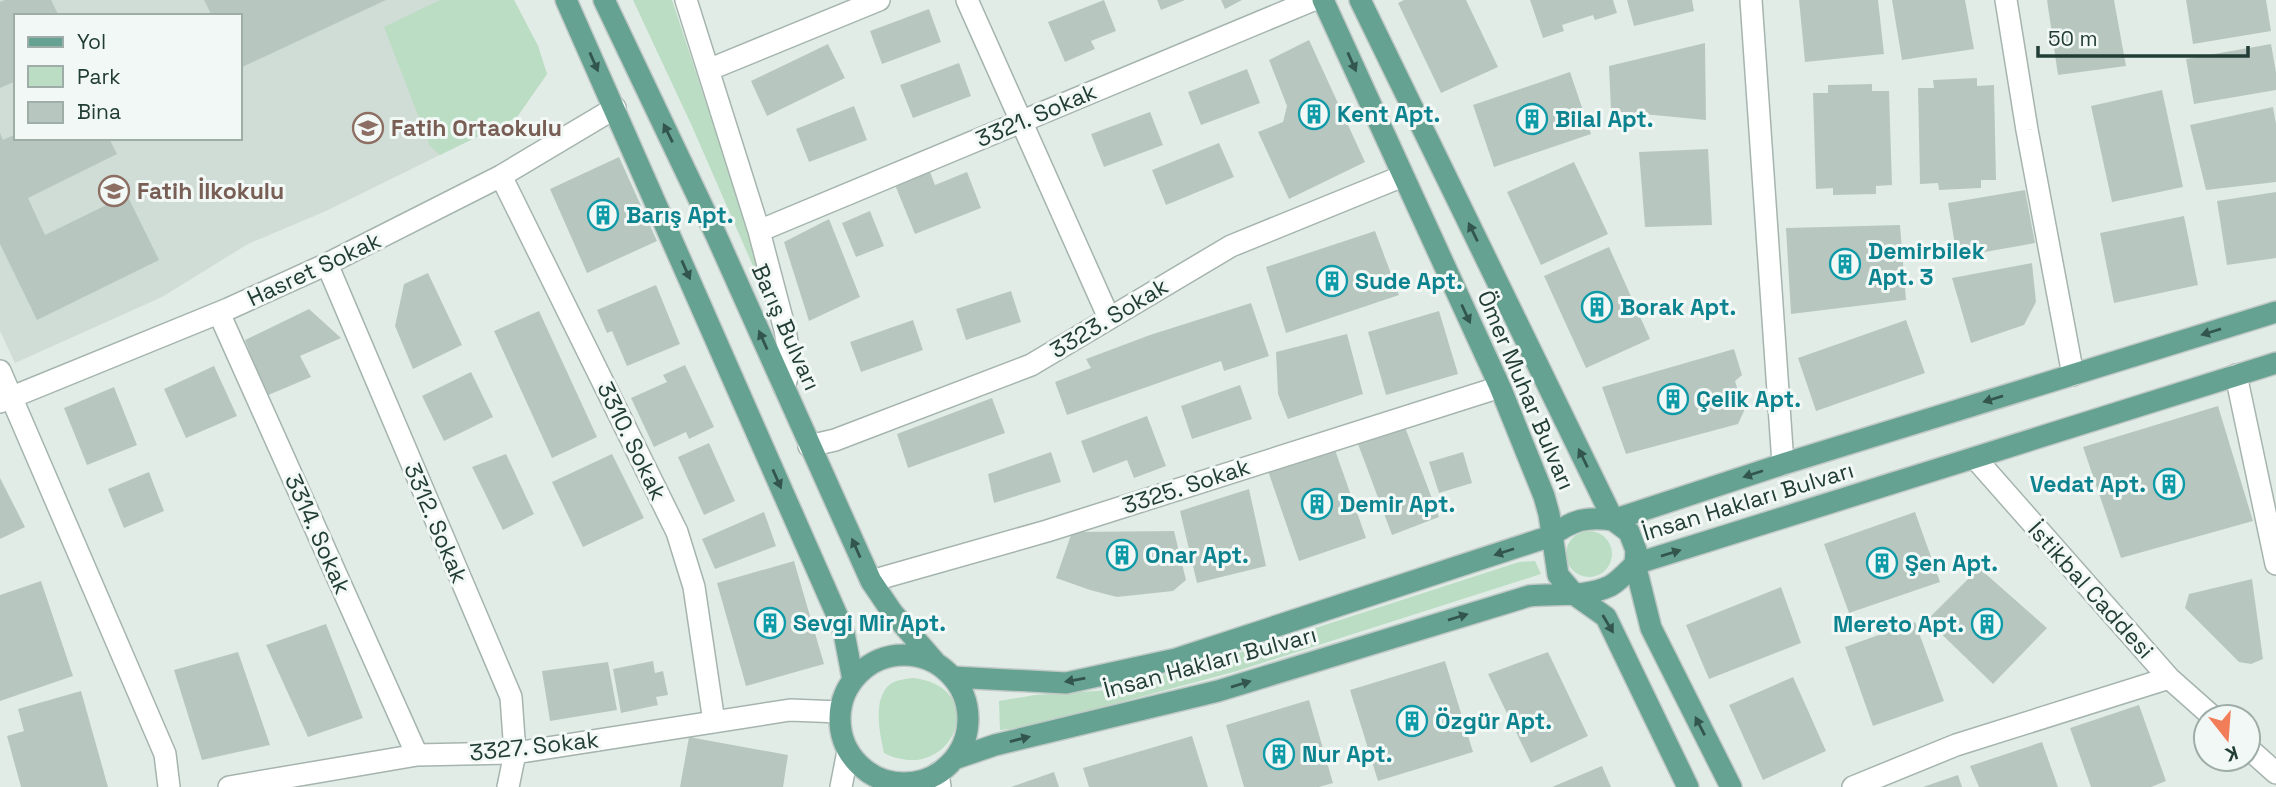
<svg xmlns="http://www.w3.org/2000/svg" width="2276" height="787" viewBox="0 0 2276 787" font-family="'Space Grotesk',sans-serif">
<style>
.built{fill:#d0dcd6;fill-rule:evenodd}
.green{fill:#baddc3}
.building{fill:#b7c7c0}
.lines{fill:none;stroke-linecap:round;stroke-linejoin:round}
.minor-casing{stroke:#a5b4ae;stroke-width:24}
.major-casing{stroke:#c1c9c6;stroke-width:24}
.minor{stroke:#fff;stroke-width:21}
.major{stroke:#66a292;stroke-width:21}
.oneway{fill:#33564c}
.labels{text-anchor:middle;stroke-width:6;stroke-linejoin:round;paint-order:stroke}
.culture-label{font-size:23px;font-weight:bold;fill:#0d838f;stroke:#f2f8f5;text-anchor:start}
.street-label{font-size:23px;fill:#223d35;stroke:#f2f8f5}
.education-label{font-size:23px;font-weight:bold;fill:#785e54;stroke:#f2f8f5;text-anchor:start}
</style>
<rect width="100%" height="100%" fill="#e2ece7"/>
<path class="built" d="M0,0H514L538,46L547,74L517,117L326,211L248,244L162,297L15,363L0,331ZM16,16H240V138H16Z"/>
<path class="green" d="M440,0H514L538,46L547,74L517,117L440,155L430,146L384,27Z
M633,0H672L765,281L760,282L691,124Z
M1566 554a23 23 0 1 1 46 0a23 23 0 1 1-46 0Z
M1535,561L1541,574L1237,671L1028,727L1000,730L999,701L1035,695L1110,690L1223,658L1519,562Z
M913,678C993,687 952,787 884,753C880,734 873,704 887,687C893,680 905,679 913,678Z"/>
<path class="building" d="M5,0H51L59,16H16V81L0,88V2Z
M204,0H386L240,68V16H212Z
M1104,0L1116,31L1091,41L1095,49L1065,62L1048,22Z
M1157,0H1185L1161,10Z
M1221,0H1242L1225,9Z
M1404,0H1466L1498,67L1441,93L1398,3Z
M1530,0H1613L1617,13L1595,20L1593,15L1562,25L1564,31L1543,38Z
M1627,0H1692L1694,11L1634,26Z
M1799,0H1878L1884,54L1805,62Z
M1892,0H1965L1974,49L1902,60Z
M2047,0H2114L2126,66L2058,75Z
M2186,0H2266L2271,31L2193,44Z
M929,9L941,42L882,64L870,31Z
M1309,40L1365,162L1289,199L1258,132L1283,122L1287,106L1269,60Z
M1705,43L1706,120L1611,111L1609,66Z
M828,44L845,78L767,116L751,81Z
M2271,44L2276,72V90L2194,104L2186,59Z
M959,63L971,96L913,118L900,85Z
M1247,69L1260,103L1201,125L1188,92Z
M1570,72L1591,134L1494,167L1473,105Z
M1977,78V86L1994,85L1996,180H1981V188L1939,190L1938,183L1920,184L1918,88H1934L1933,80Z
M1872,84V91H1889L1892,185L1876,186V194L1833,195V188L1816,189L1813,93H1828V85Z
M2162,90L2183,187L2112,202L2091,106Z
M854,106L867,140L809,162L796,129Z
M2273,107L2276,124V182L2206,190L2190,125Z
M1150,112L1163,145L1104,167L1091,134Z
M0,133L3,140L16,134V138H109L117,154L28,198L45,235L127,195L159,260L37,320L0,244Z
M1219,143L1234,177L1166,205L1152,170Z
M1708,149L1712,225L1645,227L1639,152Z
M619,157L657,241L587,273L550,189Z
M1574,162L1608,234L1541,265L1507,192Z
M930,172L935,185L967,172L981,208L915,234L895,185Z
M2025,190L2035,243L1957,257L1948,203Z
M2276,192V258L2227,265L2217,201Z
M870,211L884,246L856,257L842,223Z
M2184,216L2198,285L2114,303L2100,233Z
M829,219L860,297L809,321L784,242Z
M1900,225L1906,300L1791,314L1786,228Z
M1375,231L1399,295L1286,333L1266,267Z
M1609,247L1650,339L1586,368L1544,276Z
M2032,263L2036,302L2024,325L1971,343L1952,278Z
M428,273L462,345L413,369L395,326L404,284Z
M656,285L680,344L627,366L612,331L607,333L597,310Z
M1011,291L1021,322L966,340L956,309Z
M1251,303L1269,356L1224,371L1221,361L1067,415L1055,382L1091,368L1086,359L1150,335Z
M309,309L341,338L300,356L311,377L266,396L245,340Z
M539,311L597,437L552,458L494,331Z
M1439,311L1458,374L1386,395L1368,332Z
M913,320L923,350L861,372L850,342Z
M1906,320L1925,373L1816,411L1798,358Z
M1347,334L1363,394L1288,419L1278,394L1276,352Z
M1734,349L1742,375L1735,381L1744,411L1738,424L1626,454L1602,387Z
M685,365L714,427L689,439L686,432L654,447L631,398L667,382L663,375Z
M214,366L237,416L186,438L164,389Z
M471,372L493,417L444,441L422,396Z
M1240,385L1252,419L1192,439L1181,406Z
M114,387L137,445L87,465L64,408Z
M992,398L1005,433L908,468L897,434Z
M2218,406L2253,521L2121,558L2083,447Z
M1147,416L1166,466L1134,478L1127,460L1093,473L1081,441Z
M1405,427L1439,517L1392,535L1358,444Z
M709,443L735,501L704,515L678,457Z
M1334,447L1366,538L1299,561L1268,471Z
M1051,452L1061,482L994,503L988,474Z
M1463,452L1472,483L1439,493L1429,462Z
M506,454L534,514L503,530L472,467Z
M612,454L644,518L583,547L552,482Z
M149,472L164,511L124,528L108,489Z
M0,478L25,527L0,539Z
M1249,489L1266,566L1197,583L1180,511Z
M764,512L776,546L715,569L702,539Z
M1915,512L1940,582L1849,613L1824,544Z
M1174,531L1186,580L1173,591L1117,597L1090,590L1056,578L1072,532Z
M794,561L824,664L746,686L717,583Z
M1979,568L2047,628L1993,684L1927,620Z
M2252,579L2263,659L2251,664L2239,662L2185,608L2189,594Z
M41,581L73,676L0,701V595Z
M1781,587L1801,643L1709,679L1686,625Z
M1915,622L1944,701L1873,726L1845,647Z
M326,624L363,718L308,737L266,645Z
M238,652L270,745L202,760L174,670Z
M1548,652L1588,736L1531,763L1488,674Z
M653,661L655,673L663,671L668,695L656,697L658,705L621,713L613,669Z
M1445,661L1473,752L1378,781L1350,690Z
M608,662L617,710L550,721L542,671Z
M1793,677L1826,751L1763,780L1729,705Z
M81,691L108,787H21L7,736L24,731L18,709Z
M1309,700L1333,783L1319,787H1244L1226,725Z
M2139,705L2166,781L2151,787H2091L2070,728Z
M1192,736L1208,787H1089L1083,768Z
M689,737L788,755L783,787H680Z
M2042,742L2058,787H1979L1970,766Z
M1602,766L1611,787H1552Z
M1054,772L1059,787H1011Z
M1958,775L1962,787H1923Z"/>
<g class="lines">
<g class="minor-casing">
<path id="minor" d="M686,0L759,231L785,330L791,365L784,387
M967,0L1109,318
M1751,0L1783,464
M2006,0L2027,130L2073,375
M708,70L879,0
M501,176L677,532L694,587L714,722
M759,231L1313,0
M327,264L511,697L515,753L508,787
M219,313L417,755
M0,371L165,754L169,787
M2236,375L2276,564
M0,402L228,309L327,264L501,176L615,108
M809,446L835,440L1031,365L1231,246L1403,176
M1975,458L2169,678L2213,717
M871,581L1047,531L1500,387
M2248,748L2276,773
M938,773L940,787
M229,787L417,755L515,753L790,710L840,712
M841,787L848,751
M894,787L898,783
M1853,787L1956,745L2169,678"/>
</g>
<g class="major-casing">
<path id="major" d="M566,0L840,622L844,633L853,680
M604,0L716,235L871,581L892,612L936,663
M1323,0L1500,387L1544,496L1549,514L1558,575L1575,595L1606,617L1688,787
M1360,0L1609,511L1613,520L1629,532L1636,550L1635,564L1651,628L1731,787
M840 719a64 64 0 1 1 128 0a64 64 0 1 1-128 0Z
M953,677L1066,683L1176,659L1551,536C1573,520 1586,516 1613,520L1783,464L2276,312
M954,759L995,745L1218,691L1529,596C1555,593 1585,598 1610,586C1619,581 1628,571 1635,564L2276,363"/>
</g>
<use href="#minor" class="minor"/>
<use href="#major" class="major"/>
</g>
<defs><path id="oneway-solid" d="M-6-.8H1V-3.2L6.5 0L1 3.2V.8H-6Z" transform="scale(1.75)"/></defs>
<g class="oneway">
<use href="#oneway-solid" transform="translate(594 62) rotate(66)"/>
<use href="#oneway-solid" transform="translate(1352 62) rotate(66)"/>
<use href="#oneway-solid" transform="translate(668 133) rotate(-116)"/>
<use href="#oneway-solid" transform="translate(1473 232) rotate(-116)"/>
<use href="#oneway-solid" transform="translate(686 270) rotate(66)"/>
<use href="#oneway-solid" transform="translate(1466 314) rotate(65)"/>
<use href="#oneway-solid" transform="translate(2211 332) rotate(163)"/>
<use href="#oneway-solid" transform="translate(763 340) rotate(-114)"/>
<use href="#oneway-solid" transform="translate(1993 399) rotate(163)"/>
<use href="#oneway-solid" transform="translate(1583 458) rotate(-116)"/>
<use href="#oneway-solid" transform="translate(1753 474) rotate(162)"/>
<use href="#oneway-solid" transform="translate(777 479) rotate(66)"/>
<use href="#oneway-solid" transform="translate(856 548) rotate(-114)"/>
<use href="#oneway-solid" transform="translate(1504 552) rotate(162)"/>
<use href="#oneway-solid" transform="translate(1671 553) rotate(-17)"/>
<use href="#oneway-solid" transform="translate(1458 617) rotate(-17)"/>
<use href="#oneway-solid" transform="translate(1608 624) rotate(59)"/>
<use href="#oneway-solid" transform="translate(1075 680) rotate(170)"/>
<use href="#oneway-solid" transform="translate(1241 684) rotate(-17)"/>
<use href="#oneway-solid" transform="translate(1700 726) rotate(-117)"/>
<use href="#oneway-solid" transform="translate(1020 739) rotate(-14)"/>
</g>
<defs>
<g id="building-ring" transform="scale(1.575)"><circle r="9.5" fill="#f2f8f5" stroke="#0f9aa8" stroke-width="1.5"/><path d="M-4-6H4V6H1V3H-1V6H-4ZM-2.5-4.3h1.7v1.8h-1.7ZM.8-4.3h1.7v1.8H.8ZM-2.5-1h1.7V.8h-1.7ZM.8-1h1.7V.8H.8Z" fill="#0f9aa8"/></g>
<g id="school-ring" transform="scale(1.575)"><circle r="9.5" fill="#f2f8f5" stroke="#8d6e63" stroke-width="1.5"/><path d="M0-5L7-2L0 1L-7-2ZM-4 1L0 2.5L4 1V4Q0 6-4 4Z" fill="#8d6e63"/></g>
</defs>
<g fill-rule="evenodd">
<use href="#building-ring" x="1314" y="114"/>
<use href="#building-ring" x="1532" y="119"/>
<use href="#school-ring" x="368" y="128"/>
<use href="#school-ring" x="114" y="191"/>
<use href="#building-ring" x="603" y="215"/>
<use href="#building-ring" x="1845" y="264"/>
<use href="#building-ring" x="1332" y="281"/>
<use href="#building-ring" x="1597" y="307"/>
<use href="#building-ring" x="1673" y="399"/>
<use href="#building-ring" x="2169" y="484"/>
<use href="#building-ring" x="1317" y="504"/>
<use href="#building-ring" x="1122" y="555"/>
<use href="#building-ring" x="1882" y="563"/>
<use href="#building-ring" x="770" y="623"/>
<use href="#building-ring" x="1987" y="624"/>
<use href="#building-ring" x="1412" y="721"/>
<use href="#building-ring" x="1279" y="754"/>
</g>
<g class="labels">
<g class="culture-label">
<text x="1337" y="122">Kent Apt.</text>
<text x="1555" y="127">Bilal Apt.</text>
<text x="626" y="223">Barış Apt.</text>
<text x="1868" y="259">Demirbilek<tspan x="1868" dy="26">Apt. 3</tspan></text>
<text x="1355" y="289">Sude Apt.</text>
<text x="1620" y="315">Borak Apt.</text>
<text x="1696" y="407">Çelik Apt.</text>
<text x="2146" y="492" text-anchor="end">Vedat Apt.</text>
<text x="1340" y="512">Demir Apt.</text>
<text x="1145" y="563">Onar Apt.</text>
<text x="1905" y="571">Şen Apt.</text>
<text x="793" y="631">Sevgi Mir Apt.</text>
<text x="1964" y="632" text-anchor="end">Mereto Apt.</text>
<text x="1435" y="729">Özgür Apt.</text>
<text x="1302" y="762">Nur Apt.</text>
</g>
<g class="street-label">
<text transform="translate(1036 115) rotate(-23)" y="8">3321. Sokak</text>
<text transform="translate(314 269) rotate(-25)" y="8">Hasret Sokak</text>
<text transform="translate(1109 318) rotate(-31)" y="8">3323. Sokak</text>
<text transform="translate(786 327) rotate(66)" y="8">Barış Bulvarı</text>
<text transform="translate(1526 390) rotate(67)" y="8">Ömer Muhar Bulvarı</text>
<text transform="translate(632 441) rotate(64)" y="8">3310. Sokak</text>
<text transform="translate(1186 486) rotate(-18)" y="8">3325. Sokak</text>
<text transform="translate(1748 501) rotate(-17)" y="8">İnsan Hakları Bulvarı</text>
<text transform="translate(436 523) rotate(67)" y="8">3312. Sokak</text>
<text transform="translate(318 534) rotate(66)" y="8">3314. Sokak</text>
<text transform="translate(2091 590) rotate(48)" y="8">İstikbal Caddesi</text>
<text transform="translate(1210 662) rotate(-15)" y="8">İnsan Hakları Bulvarı</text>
<text transform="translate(534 746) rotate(-6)" y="8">3327. Sokak</text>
</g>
<g class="education-label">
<text x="391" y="136">Fatih Ortaokulu</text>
<text x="137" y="199">Fatih İlkokulu</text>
</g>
</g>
<rect x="14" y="14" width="228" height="126" fill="#f2f8f5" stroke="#9fada8" stroke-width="2"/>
<rect x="28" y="37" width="35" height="10" fill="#66a292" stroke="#9fada8" stroke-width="2"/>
<text x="77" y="49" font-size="21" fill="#223d35">Yol</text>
<rect x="28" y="66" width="35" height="21" fill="#baddc3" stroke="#9fada8" stroke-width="2"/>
<text x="77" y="84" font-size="21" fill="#223d35">Park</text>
<rect x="28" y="102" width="35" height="21" fill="#b7c7c0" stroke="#9fada8" stroke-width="2"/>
<text x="77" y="119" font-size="21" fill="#223d35">Bina</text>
<g transform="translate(2227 738) rotate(163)"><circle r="33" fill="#f2f8f5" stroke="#9fada8" stroke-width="2"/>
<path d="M0-5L12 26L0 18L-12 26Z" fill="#f27d59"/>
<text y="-10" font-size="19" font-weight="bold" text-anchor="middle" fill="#223d35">K</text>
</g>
<path d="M2038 46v10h210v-10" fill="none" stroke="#223d35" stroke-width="3.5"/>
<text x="2048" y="46" font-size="21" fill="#223d35" stroke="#f2f8f5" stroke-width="5" paint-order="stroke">50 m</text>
</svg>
